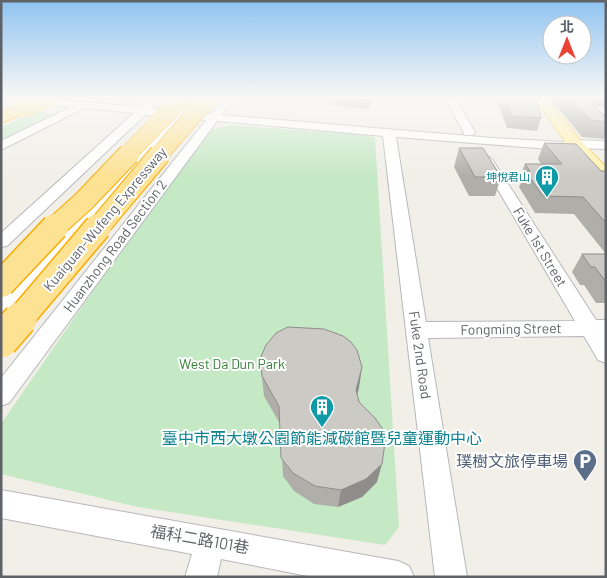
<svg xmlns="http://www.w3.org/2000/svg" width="607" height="578" viewBox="0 0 607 578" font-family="Barlow,'Noto Sans TC',sans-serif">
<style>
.green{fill:#c5e8c5}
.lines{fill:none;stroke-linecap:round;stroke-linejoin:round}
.minor-casing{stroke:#b5b8bc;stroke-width:2}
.major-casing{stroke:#f2c960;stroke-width:2}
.highway-casing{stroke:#f9ab00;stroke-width:2}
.minor{fill:#fff;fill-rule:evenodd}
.major{fill:#fff2af;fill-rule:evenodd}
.highway{fill:#fde293;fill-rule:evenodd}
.highway-bridge-far3-casing{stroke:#f9ab00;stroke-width:18;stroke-linecap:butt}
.highway-bridge-far2-casing{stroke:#f9ab00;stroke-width:23;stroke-linecap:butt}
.highway-bridge-far1-casing{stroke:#f9ab00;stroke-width:29;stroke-linecap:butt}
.highway-bridge-casing{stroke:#f9ab00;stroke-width:36;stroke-linecap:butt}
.highway-bridge-far3{stroke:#fde293;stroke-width:17}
.highway-bridge-far2{stroke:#fde293;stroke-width:21}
.highway-bridge-far1{stroke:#fde293;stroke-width:26}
.highway-bridge{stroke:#fde293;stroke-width:33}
.wall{fill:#afaea9}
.shaded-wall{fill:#8f8d8a}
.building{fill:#cccac5;stroke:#8f8d8a}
.labels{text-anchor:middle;stroke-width:4;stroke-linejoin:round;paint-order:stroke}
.far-culture-label{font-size:11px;fill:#0d838f;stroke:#fff;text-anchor:end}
.street-label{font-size:14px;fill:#5f6368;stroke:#fff}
.park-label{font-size:14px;fill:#348238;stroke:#fff}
.near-culture-label{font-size:16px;fill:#0d838f;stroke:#fff}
.near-service-label{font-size:16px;fill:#4e5e75;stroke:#fff;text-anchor:end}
.near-street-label{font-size:16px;fill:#5f6368;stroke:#fff}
</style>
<rect width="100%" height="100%" fill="#f1efe8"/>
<path class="green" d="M38,111L59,116L1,144V127Z
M231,125L365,135L375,138L399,527L385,545L138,507L1,474V424L92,292L206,135L212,129Z"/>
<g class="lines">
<g class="minor-casing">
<path id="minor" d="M1,97H29L140,107L152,97H163L152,109L178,111L192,97H202L189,112L211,114L225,97H235L222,115L493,138L563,142L575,140L606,141V149L575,148L563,150L396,137L426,322L575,321L480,159L486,155L492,159L596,320H606V363L598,360L584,336L428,338L467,577H435L383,136L217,121L9,403L1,406V378L206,120L184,118L8,314L1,316V296L172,117L145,115L7,246L1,247V233L134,113L84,108L1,150V141L71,107L3,100Z
M440,97L455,98L475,132L473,135H465L447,102Z
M1,490L398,561L409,566L414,577H313L221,559L217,577H185L192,554L1,518Z"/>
</g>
<g class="major-casing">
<path id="major" d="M534,97H546L581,141L606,167V182L600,181L569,147Z"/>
</g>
<g class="highway-casing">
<path id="highway" d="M22,104L28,106L30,109L28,112L1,123V112Z"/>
</g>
<use href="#minor" class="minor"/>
<use href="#major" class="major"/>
<use href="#highway" class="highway"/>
<g class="highway-bridge-far3-casing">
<path id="highway-bridge-far3" d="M22,109L50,97
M127,155L183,97
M159,155L209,97"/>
</g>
<g class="highway-bridge-far2-casing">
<path id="highway-bridge-far2" d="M53,229L84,201L129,154
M97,229L160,154"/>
</g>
<g class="highway-bridge-far1-casing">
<path id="highway-bridge-far1" d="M1,284L55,227
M19,320L98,227"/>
</g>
<g class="highway-bridge-casing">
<path id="highway-bridge" d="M1,341L20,319"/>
</g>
<use href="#highway-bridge-far3" class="highway-bridge-far3"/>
<use href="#highway-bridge-far2" class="highway-bridge-far2"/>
<use href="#highway-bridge-far1" class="highway-bridge-far1"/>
<use href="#highway-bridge" class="highway-bridge"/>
</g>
<path class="wall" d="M330,97H372L368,109L330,105Z
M496,97H536L541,118L537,131L507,128Z
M549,97H606V107L594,106L606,117V135L604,139L582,137Z
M544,143L601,171H606V254L574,214L535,213L519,187L521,183L519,180L525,164H541L538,159Z
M459,148L501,177L495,196H469L454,167Z
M582,254H606V303H596L584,285H580L572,272Z
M260,359L362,367L357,393L377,482L362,497L338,507L314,504L294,491L283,476L280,424L264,396Z"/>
<path class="shaded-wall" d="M370,97H372L368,109L369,100Z
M362,367L359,388L353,410L356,390Z
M382,464L377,482L362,497L338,507L341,490Z"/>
<path class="building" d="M333,97H370L369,100Z
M504,97H536L541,118L511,116Z
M568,97H584L606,117V122L590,120Z
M544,143L576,144L601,171H606V223L583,197L543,196L525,171H530L525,164H562Z
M459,148H483L501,177H475Z
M582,254H606V282L595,267H591Z
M288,327L324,329L343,336L351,342L357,350L362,367L356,390L359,402L375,418L384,431L385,443L382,464L366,479L341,490L315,486L293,473L281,458L279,406L262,376L260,359L266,345L276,333Z"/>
<linearGradient id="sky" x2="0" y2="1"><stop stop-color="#8fc3f1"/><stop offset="0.55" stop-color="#f9f8f5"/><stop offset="1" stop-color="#f9f8f5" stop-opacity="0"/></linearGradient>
<rect width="607" height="177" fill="url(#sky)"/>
<defs>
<g id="building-pin" transform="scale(1.25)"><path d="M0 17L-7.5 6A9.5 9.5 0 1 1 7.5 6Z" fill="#0f9aa8" stroke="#fff"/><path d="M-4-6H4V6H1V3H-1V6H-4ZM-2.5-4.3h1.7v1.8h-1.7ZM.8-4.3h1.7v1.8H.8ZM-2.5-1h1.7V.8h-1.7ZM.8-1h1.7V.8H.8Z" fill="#fff"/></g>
<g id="parking-pin" transform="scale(1.25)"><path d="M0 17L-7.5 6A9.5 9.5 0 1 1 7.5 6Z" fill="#5c6f8a" stroke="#fff"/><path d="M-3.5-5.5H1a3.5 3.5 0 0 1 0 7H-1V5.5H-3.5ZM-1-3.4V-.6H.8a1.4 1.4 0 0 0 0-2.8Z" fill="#fff"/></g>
</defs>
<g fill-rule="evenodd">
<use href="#building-pin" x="547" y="177"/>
<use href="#building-pin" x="322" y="407"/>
<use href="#parking-pin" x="585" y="461"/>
</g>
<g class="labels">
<g class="far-culture-label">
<text x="530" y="181">坤悅君山</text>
</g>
<g class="street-label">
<text transform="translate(105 219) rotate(-50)" y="5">Kuaiguan-Wufeng Expressway</text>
<text transform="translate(115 246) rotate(-53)" y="5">Huanzhong Road Section 2</text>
<text transform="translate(540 247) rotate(59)" y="5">Fuke 1st Street</text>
<text transform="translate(511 329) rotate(-1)" y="5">Fongming Street</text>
<text transform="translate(420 355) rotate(82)" y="5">Fuke 2nd Road</text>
</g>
<g class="park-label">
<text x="232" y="369">West Da Dun Park</text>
</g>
<g class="near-culture-label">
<text x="322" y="444">臺中市西大墩公園節能減碳館暨兒童運動中心</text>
</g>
<g class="near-service-label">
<text x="568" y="467">璞樹文旅停車場</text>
</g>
<g class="near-street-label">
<text transform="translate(200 539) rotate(10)" y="6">福科二路101巷</text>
</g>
</g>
<rect width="607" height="578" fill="none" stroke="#5f6368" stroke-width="5"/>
<g transform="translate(567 40)"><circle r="24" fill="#ffffff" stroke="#bfc1c3"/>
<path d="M0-4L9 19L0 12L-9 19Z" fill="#ea4335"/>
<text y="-8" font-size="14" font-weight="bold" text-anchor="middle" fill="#5f6368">北</text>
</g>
</svg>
